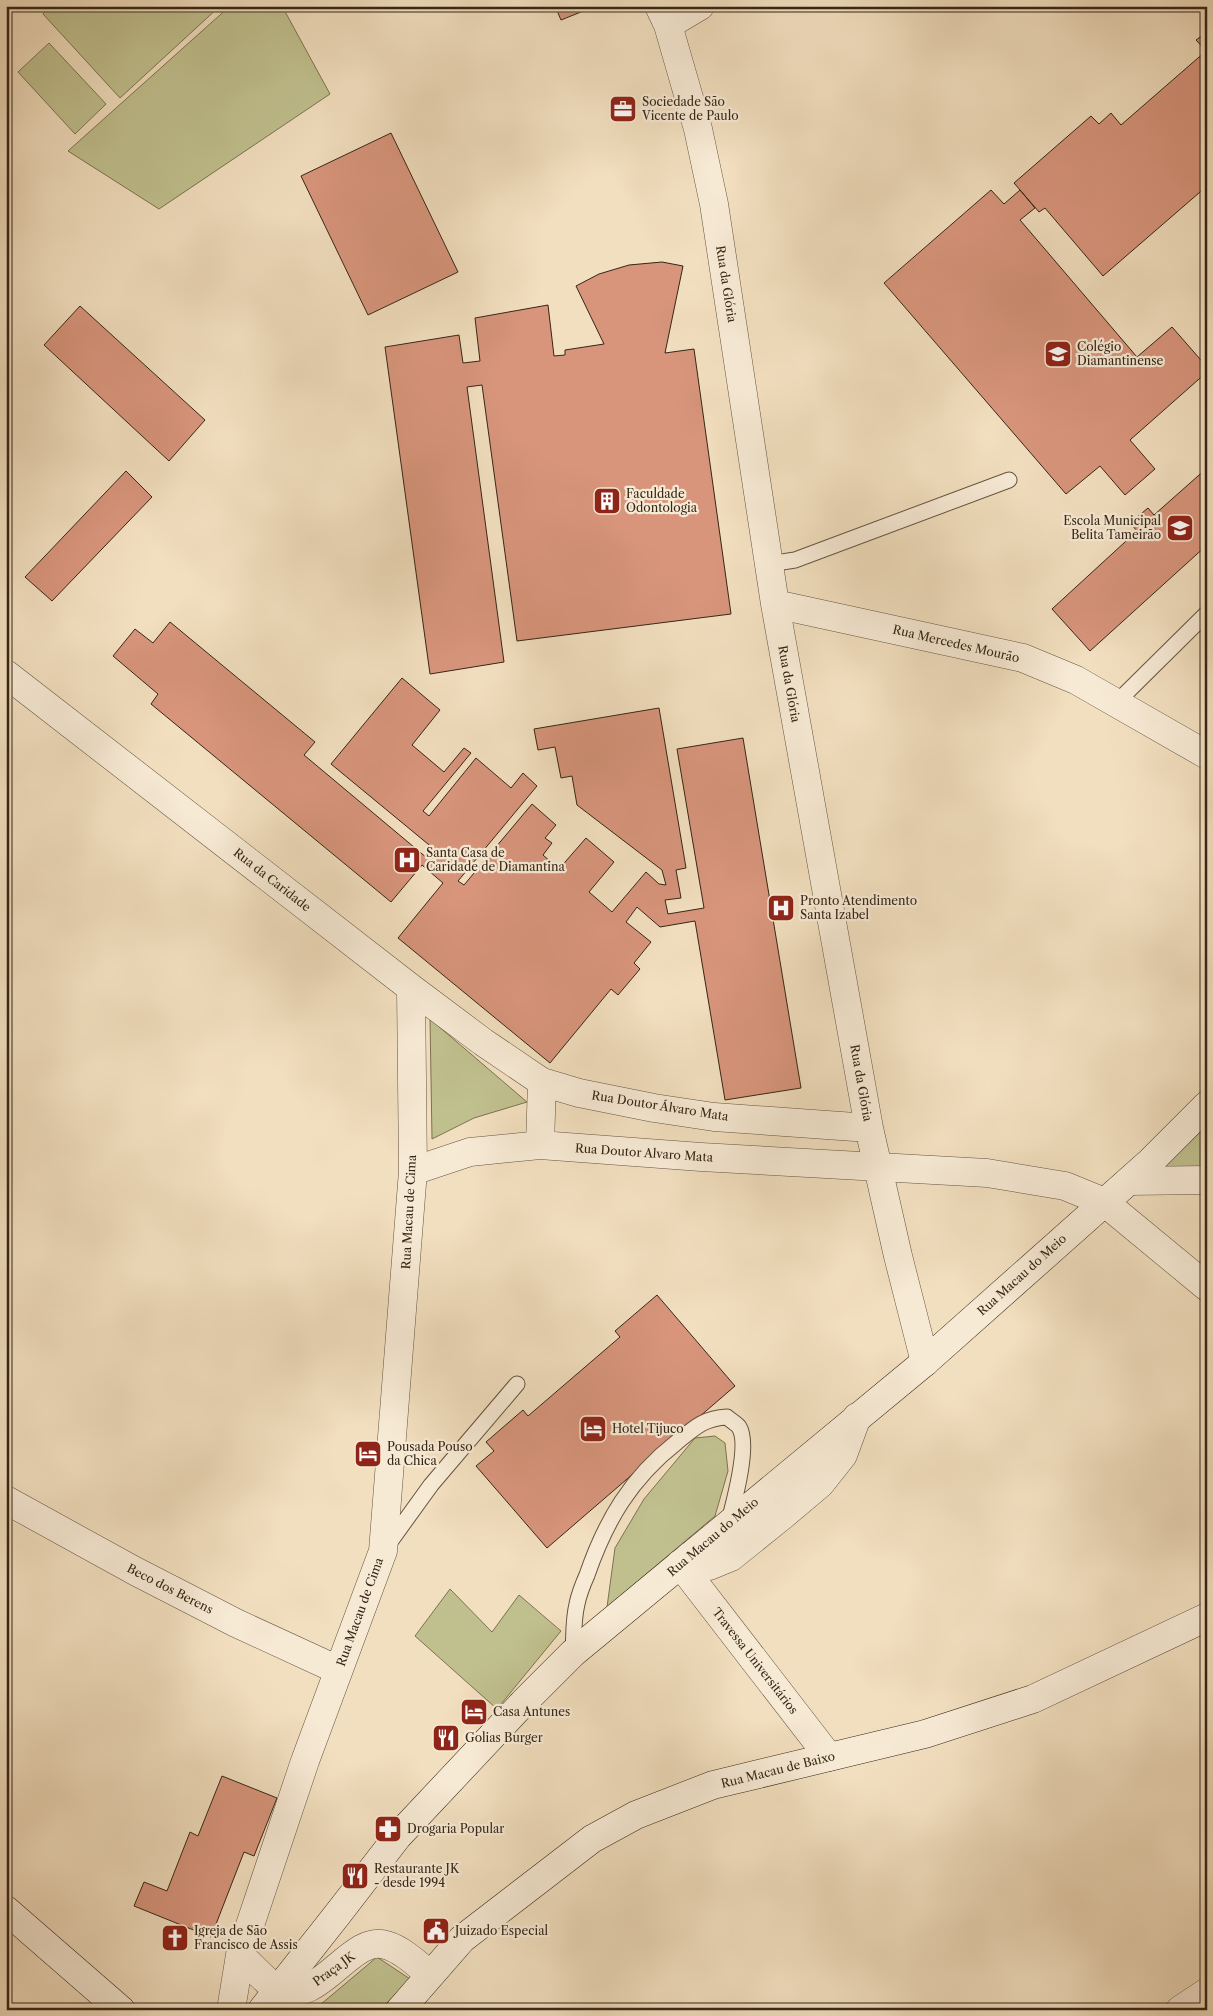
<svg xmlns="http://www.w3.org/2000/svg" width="1213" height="2016" viewBox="0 0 1213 2016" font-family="'Libre Caslon Text',serif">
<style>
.green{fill:#c0c08e;stroke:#7a7352}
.building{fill:#d8957c;stroke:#352616}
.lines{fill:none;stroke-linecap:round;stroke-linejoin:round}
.lane-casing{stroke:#645440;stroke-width:17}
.street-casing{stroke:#645440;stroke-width:29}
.secondary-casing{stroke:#352616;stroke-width:29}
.lane{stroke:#f7ead5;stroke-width:15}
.street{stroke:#f7ead5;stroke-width:28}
.secondary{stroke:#f7ead5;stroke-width:28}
.labels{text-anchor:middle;stroke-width:4.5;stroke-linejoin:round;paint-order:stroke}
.poi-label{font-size:12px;fill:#352616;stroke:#f7ead5;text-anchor:start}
.street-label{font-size:12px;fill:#352616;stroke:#f7ead5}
</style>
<rect width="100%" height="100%" fill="#f2dfbf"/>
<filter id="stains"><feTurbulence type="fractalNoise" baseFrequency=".004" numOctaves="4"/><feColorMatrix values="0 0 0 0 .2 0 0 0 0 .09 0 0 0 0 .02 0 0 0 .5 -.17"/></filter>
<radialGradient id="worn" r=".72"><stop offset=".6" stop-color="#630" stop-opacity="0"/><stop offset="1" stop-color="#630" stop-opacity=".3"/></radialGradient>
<path class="green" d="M51,6H220L120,98L43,14Z
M230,6H282L330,94L159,209L68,151Z
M49,43L106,104L75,134L18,72Z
M430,1019L527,1102L474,1118L432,1139Z
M1207,1125V1168H1158Z
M715,1436L725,1443L728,1471L715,1516L607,1607L615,1548L644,1499L695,1438Z
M450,1589L492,1632L519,1595L561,1631L497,1709L415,1636Z
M377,1957L410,1979L380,2010H314Z"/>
<path class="building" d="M555,6H596L561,20Z
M1207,32V186L1103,276L1045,208L1039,212L1014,183L1091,116L1099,124L1111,113L1121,125L1206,51L1196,40Z
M391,133L458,272L368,315L301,176Z
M991,190L1004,204L1020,190L1035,208L1020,220L1137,357L1172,327L1207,367V372L1130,440L1155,469L1125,495L1100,466L1066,494L884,283Z
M662,262L683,266L665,353L694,349L731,614L517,641L482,385L467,387L504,662L430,674L385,347L459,335L463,363L480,361L475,318L548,305L554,356L565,355V350L604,344L576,286L599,274L629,265Z
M80,306L205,420L169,461L44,345Z
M1207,468V545L1090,651L1052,609L1137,531L1130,523L1148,508L1154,515Z
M126,471L152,497L52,601L25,577Z
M170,622L315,742L304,755L427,858L434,849L331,764L402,678L440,710L412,745L444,772L464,748L471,753L423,811L429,816L476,758L511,788L523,773L537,786L458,881L464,885L532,804L556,825L545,838L552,843L543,855L559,869L586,838L614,862L589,892L612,912L646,872L659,884L666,885L662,870L577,805L572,776L561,778L555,747L538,750L534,729L659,708L686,868L676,870L681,898L665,900L668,914L704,908L677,749L743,738L801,1088L725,1100L695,921L660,927L637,907L626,922L651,942L634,963L640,969L618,995L611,989L550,1063L398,938L443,883L422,865L391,902L151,704L158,694L113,656L135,629L153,643Z
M657,1295L735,1386L547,1548L476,1466L494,1451L486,1442L523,1410L528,1416L620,1337L615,1331Z
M222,1776L277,1798L254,1856L244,1852L211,1937L134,1906L144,1882L167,1891L190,1832L198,1836Z"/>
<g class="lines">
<g class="lane-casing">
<path id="lane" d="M769,564L795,560L1009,480
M1117,702L1207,613
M387,1546L431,1485L517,1384
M573,1653C574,1637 573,1620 577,1604C579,1594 583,1584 587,1575C606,1520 631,1478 677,1442C694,1428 704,1418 727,1417C730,1420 737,1424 739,1427C750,1444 734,1502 729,1521"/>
</g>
<g class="street-casing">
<path id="street" d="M659,6L668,25L698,129L714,204L775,604L869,1128L898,1256L925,1362
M668,25L700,6
M775,604L1023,658L1076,680L1207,755
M6,674L411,988L483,1042L542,1082L579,1093L654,1108L714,1117L869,1128
M540,1145L542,1082
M413,1171L470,1152L540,1145L701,1157L987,1173L1065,1186L1104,1202L1207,1287
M1129,1181L1207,1180
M6,1500L135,1571L236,1623L338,1670
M689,1557L699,1565L709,1566L731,1557L782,1516L820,1484L843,1455L857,1417
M680,1564L829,1757
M240,1955C249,1963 268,1984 277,1989C319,2008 351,1933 386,1945C403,1950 417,1964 430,1975
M231,2010L240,1955L305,1761L383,1551L413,1171L411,988
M1180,2010L1207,1992"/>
</g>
<g class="secondary-casing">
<path id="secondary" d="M6,1910L121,2010
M262,2010L337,1915L398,1836L523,1703L573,1653L925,1362L1150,1162L1207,1105
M400,2010L462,1939L592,1839L636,1815L713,1785L925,1734L1033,1699L1207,1617"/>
</g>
<use href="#lane" class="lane"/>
<use href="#street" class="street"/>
<use href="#secondary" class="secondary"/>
</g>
<defs>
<g id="office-square" transform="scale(1.4375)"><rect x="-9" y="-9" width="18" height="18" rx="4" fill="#8f2418" stroke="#f7ead5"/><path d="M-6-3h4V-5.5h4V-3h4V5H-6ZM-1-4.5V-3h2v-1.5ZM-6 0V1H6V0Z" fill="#fff"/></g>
<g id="school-square" transform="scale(1.4375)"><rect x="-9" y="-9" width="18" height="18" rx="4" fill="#8f2418" stroke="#f7ead5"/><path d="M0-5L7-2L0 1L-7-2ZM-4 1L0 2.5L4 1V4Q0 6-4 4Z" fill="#fff"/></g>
<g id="building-square" transform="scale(1.4375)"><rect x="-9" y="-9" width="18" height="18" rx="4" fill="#8f2418" stroke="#f7ead5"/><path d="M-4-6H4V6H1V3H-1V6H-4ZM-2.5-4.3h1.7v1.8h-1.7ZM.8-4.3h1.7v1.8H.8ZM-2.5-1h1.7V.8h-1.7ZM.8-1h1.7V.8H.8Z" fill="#fff"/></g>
<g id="hospital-square" transform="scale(1.4375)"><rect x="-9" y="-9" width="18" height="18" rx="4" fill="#8f2418" stroke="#f7ead5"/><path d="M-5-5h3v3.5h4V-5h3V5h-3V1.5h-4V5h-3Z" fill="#fff"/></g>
<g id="hotel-square" transform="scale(1.4375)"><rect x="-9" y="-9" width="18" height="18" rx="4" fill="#8f2418" stroke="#f7ead5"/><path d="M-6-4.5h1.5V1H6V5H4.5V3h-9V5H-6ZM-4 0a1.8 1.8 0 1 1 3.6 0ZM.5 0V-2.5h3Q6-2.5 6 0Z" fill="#fff"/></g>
<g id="restaurant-square" transform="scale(1.4375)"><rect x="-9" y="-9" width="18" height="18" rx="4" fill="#8f2418" stroke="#f7ead5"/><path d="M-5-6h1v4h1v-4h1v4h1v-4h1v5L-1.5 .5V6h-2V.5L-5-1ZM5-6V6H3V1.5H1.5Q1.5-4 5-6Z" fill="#fff"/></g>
<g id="pharmacy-square" transform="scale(1.4375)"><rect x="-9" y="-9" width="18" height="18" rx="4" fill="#8f2418" stroke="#f7ead5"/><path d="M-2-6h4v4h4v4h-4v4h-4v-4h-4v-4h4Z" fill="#fff"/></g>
<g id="civic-square" transform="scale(1.4375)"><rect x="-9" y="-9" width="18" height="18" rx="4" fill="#8f2418" stroke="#f7ead5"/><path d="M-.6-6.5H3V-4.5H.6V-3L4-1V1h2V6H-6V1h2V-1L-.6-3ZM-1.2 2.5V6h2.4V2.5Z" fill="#fff"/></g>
<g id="church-square" transform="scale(1.4375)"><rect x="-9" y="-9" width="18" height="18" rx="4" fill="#8f2418" stroke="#f7ead5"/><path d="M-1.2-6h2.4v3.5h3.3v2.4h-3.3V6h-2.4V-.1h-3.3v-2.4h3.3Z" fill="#fff"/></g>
</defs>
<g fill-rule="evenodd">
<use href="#office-square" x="623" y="109"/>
<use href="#school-square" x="1058" y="354"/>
<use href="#building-square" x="607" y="501"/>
<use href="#school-square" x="1180" y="528"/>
<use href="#hospital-square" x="407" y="860"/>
<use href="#hospital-square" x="781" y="908"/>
<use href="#hotel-square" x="593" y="1429"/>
<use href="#hotel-square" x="368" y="1454"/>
<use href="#hotel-square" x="474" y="1712"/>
<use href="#restaurant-square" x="446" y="1738"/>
<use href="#pharmacy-square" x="388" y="1829"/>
<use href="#restaurant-square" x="355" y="1876"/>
<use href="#civic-square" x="436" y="1931"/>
<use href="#church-square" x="175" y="1938"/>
</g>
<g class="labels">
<g class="poi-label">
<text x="642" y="106">Sociedade São<tspan x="642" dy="14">Vicente de Paulo</tspan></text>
<text x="1077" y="351">Colégio<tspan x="1077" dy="14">Diamantinense</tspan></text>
<text x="626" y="498">Faculdade<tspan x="626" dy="14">Odontologia</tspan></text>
<text x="1161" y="525" text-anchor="end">Escola Municipal<tspan x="1161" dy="14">Belita Tameirão</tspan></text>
<text x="426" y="857">Santa Casa de<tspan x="426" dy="14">Caridade de Diamantina</tspan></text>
<text x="800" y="905">Pronto Atendimento<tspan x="800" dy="14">Santa Izabel</tspan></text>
<text x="612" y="1433">Hotel Tijuco</text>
<text x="387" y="1451">Pousada Pouso<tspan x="387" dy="14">da Chica</tspan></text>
<text x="493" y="1716">Casa Antunes</text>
<text x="465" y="1742">Golias Burger</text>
<text x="407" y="1833">Drogaria Popular</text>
<text x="374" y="1873">Restaurante JK<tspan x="374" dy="14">- desde 1994</tspan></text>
<text x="194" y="1935">Igreja de São<tspan x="194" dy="14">Francisco de Assis</tspan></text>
<text x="455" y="1935">Juizado Especial</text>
</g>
<g class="street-label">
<text transform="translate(726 284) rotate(81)" y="4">Rua da Glória</text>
<text transform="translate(956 644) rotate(13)" y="4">Rua Mercedes Mourão</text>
<text transform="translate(789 684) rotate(80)" y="4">Rua da Glória</text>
<text transform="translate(272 880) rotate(38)" y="4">Rua da Caridade</text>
<text transform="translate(861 1083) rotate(80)" y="4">Rua da Glória</text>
<text transform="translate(660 1106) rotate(9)" y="4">Rua Doutor Álvaro Mata</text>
<text transform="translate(644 1153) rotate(4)" y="4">Rua Doutor Alvaro Mata</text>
<text transform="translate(409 1212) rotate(-87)" y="4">Rua Macau de Cima</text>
<text transform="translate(1022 1275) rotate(-42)" y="4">Rua Macau do Meio</text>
<text transform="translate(713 1537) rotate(-40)" y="4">Rua Macau do Meio</text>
<text transform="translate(170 1589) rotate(27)" y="4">Beco dos Berens</text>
<text transform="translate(360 1612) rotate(-70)" y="4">Rua Macau de Cima</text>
<text transform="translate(755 1661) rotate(52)" y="4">Travessa Universitários</text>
<text transform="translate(778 1770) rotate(-14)" y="4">Rua Macau de Baixo</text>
<text transform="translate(334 1969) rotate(-36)" y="4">Praça JK</text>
</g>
</g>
<rect width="1213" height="2016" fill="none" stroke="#f2dfbf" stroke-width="25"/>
<rect x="8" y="8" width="1198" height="2001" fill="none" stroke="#352616" stroke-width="2.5"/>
<rect x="12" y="12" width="1188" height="1991" fill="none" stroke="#352616"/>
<rect width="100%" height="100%" filter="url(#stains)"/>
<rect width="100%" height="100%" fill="url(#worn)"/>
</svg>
